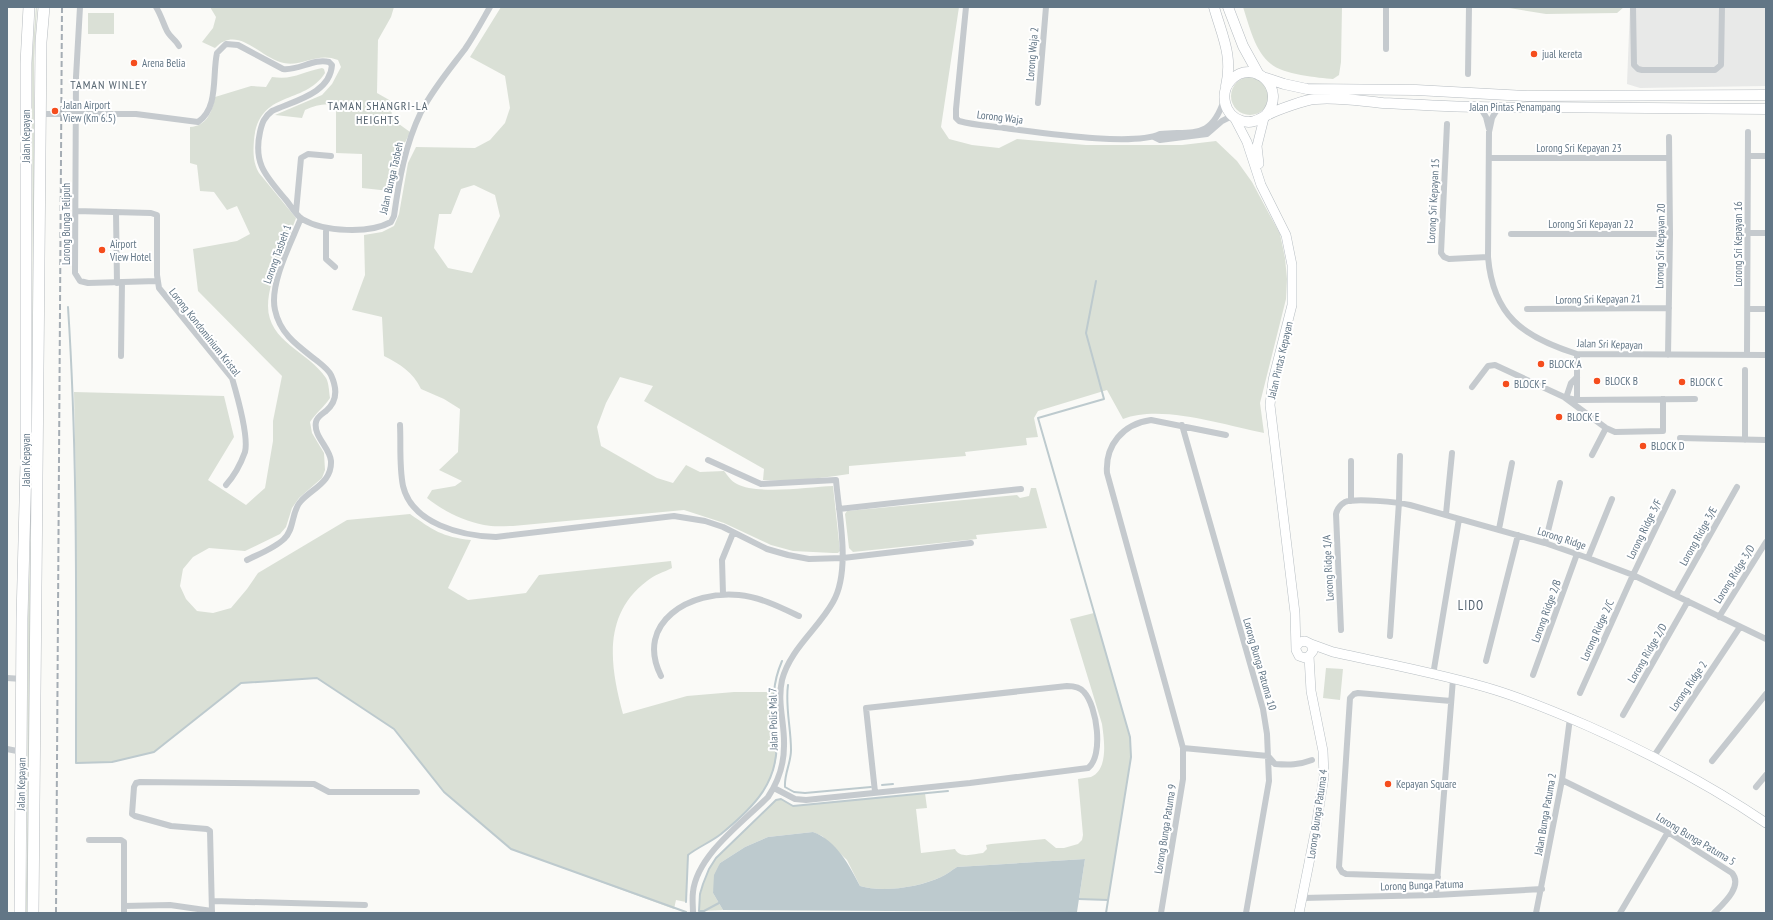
<svg xmlns="http://www.w3.org/2000/svg" width="1773" height="920" viewBox="0 0 1773 920" font-family="'PT Sans Narrow',sans-serif">
<style>
.built{fill:#e8e9e8}
.green{fill:#dae0d6;fill-rule:evenodd}
.water{fill:#bdcace}
.lines{fill:none;stroke-linecap:round;stroke-linejoin:round}
.stream{stroke:#bdcace;stroke-width:2}
.secondary-casing{stroke:#b7bec3;stroke-width:10}
.primary-casing{stroke:#b6bcc1;stroke-width:11}
.highway-casing{stroke:#b6bbbf;stroke-width:12}
.street{stroke:#c5cace;stroke-width:6}
.secondary{stroke:#fff;stroke-width:9}
.primary{stroke:#fff;stroke-width:10}
.highway{stroke:#fff;stroke-width:11}
.rail{stroke:#a5adb4;stroke-width:2;stroke-dasharray:6 3;stroke-linecap:butt}
.poi-dot{fill:#f54d1d;stroke:#fff;stroke-width:1.5}
.labels{text-anchor:middle;stroke-width:4;stroke-linejoin:round;paint-order:stroke}
.street-label{font-size:11px;fill:#627686;stroke:#fff}
.poi-label{font-size:11px;fill:#627686;stroke:#fff;text-anchor:start}
.neighbourhood-label{font-size:12px;letter-spacing:1px;fill:#556470;stroke:#fff}
.quarter-label{font-size:13px;letter-spacing:1px;fill:#556470;stroke:#fff}
</style>
<rect width="100%" height="100%" fill="#fafaf7"/>
<path class="built" d="M1630,7H1766V86L1640,88L1627,84Z"/>
<path class="green" d="M36,7H37L34,59L35,461L31,618L29,913H25L27,856L28,617L33,461L32,59Z
M210,7H394L391,17L378,40L377,93L391,101L392,119L410,132L403,147L390,191L362,188V154L336,153V105C324,103 316,105 305,110L302,118L275,115L322,95L332,84L341,67L338,60C316,51 301,69 280,62C258,55 237,25 215,48L202,42L213,28L216,17Z
M501,7H959L941,127L949,139L972,145L999,148L1017,139L1086,145H1182L1216,141L1237,161L1252,182L1280,234L1285,258L1287,279L1286,299L1260,403L1264,433C1224,425 1161,404 1123,419L1107,390L1038,411L1034,418L1038,437L1026,438L1027,445L965,452L966,456L849,466V474C821,478 792,482 763,480L764,469L644,401L653,386L620,377L606,403L597,427L601,446L657,478L673,483L686,465L700,472L724,471C728,476 731,481 737,484C758,495 809,487 833,486L840,551L838,553H833L793,551L771,545L724,523L684,510L513,526C504,526 493,527 484,525C464,521 443,511 427,498L432,490L455,486L462,481L439,470L458,452L460,409L444,399L421,389C413,372 400,364 384,356L382,317L352,310L365,275L364,235L382,232L394,226L399,214L408,163L416,147L475,148L490,140L505,123L510,108L505,76L470,57ZM474,185L495,195L500,216L472,273L448,268L434,248L439,214H451L461,189Z
M1243,7H1342L1341,62L1339,75L1333,79C1319,78 1282,74 1271,64C1255,52 1249,25 1243,7Z
M1474,7H1624L1617,13L1546,14L1503,7Z
M88,13H114V34H88Z
M322,68L324,69L325,73C304,106 259,89 254,140C253,152 253,163 259,173L296,218C287,243 268,280 268,306C268,342 309,352 326,378C329,383 329,392 330,398C324,407 316,413 310,422L312,433L324,453L325,470L322,478L299,498L292,508L286,527L280,534L245,551L209,548L193,557L183,569L180,586L186,599L197,611L213,613L231,608L247,589L258,573L347,520L410,514C433,530 442,537 471,540L448,588L468,600L526,593L539,575L671,561L672,568C664,572 654,575 647,581C602,615 610,666 623,714L687,696L734,692H773C773,712 778,731 777,750C776,786 747,812 721,834C711,842 698,847 688,855L686,902L676,900L674,909L511,849L444,792L394,729L317,678L241,683L154,752L112,762L76,763V494L74,392L224,396L234,437L208,480L246,505L265,488L273,441V421L282,376L198,291L193,249L237,241L250,234L237,206L227,210L214,192L200,191L197,165L190,163V127C207,126 212,112 215,97L251,86L266,87L272,77C295,80 301,72 322,68Z
M1231 96a19 19 0 1 1 38 0a19 19 0 1 1-38 0Z
M1031,488H1036L1047,528L976,535L977,539L853,552L849,548L845,514L847,511L1017,495L1020,498L1029,496Z
M1094,613L1130,737L1131,757L1108,900L1079,899L1085,859L957,867C952,870 946,875 941,877C919,887 883,893 860,886L847,860L822,836L813,832L768,837L745,847L720,863L713,893L723,910L699,911C700,891 704,875 716,858L776,800L781,799L793,806L925,793L927,808L916,809L921,853L955,849C960,859 973,854 983,853L987,849L986,845L991,844L1045,839L1056,848H1064L1078,844L1082,840L1083,835L1078,779C1082,778 1087,778 1091,777C1109,769 1104,739 1102,724L1070,619Z
M1326,668L1343,669L1340,700L1323,698Z"/>
<path class="water" d="M813,832C837,841 849,865 860,886C882,893 920,887 941,877C946,875 952,870 957,867L1085,859L1077,912L723,910L713,893L714,875L720,863L745,847L768,837Z"/>
<g class="lines">
<path class="stream" d="M1096,281L1086,333L1104,399L1038,418L1130,737L1131,757L1106,913
M68,307C78,459 76,611 76,763L112,762L154,752L241,683L317,678L394,729L444,792L511,849L686,912
M788,685C785,706 791,728 791,750C791,763 784,774 785,787L794,792L805,793L871,787
M882,785L893,784
M1079,899L1108,900
M686,902L688,855C698,847 711,842 721,834C754,807 781,781 776,735C774,706 770,689 782,661
M719,903L704,911H699L700,894L703,884L709,869L716,858L776,800L781,799L793,806L948,791"/>
<g class="secondary-casing">
<path id="secondary" d="M1234,117L1247,142L1261,185L1286,235L1292,265V305L1273,380L1270,405L1295,613L1296,650L1299,656L1305,658L1309,656L1313,651L1311,644L1305,641L1300,642L1296,647
M1259,164L1257,146L1264,118
M1311,644L1333,652C1387,664 1443,674 1495,690C1527,700 1558,713 1588,726C1651,754 1710,785 1766,823
M1299,913L1315,833L1324,776L1323,751L1311,691L1309,656"/>
</g>
<g class="primary-casing">
<path id="primary" d="M1214,7C1222,36 1233,55 1226,86
M1228,7L1243,46L1259,75
M1266,78L1284,84L1307,89L1416,90L1527,96L1766,95
M1266,115C1288,88 1253,57 1231,80C1219,93 1224,116 1242,121C1253,124 1259,119 1267,115C1277,110 1307,99 1316,99C1338,97 1361,101 1383,103C1432,105 1482,109 1531,107L1766,109"/>
</g>
<g class="highway-casing">
<path id="highway" d="M20,913L22,618L26,464V63L29,7
M33,913L41,42L44,7"/>
</g>
<path class="street" d="M80,7L76,77L75,273L80,281L88,283L157,281
M156,7C161,15 163,23 167,31C170,37 176,40 179,46
M966,7L956,109V118L959,121C973,125 989,126 1004,128C1037,132 1132,147 1160,134C1195,131 1211,139 1224,100
M1633,7L1634,65L1638,69L1642,70H1715L1721,65L1722,7
M1386,49V7
M1468,74L1469,7
M1038,103L1046,7
M1480,107L1486,117L1489,129
M1498,108L1492,118L1489,132L1488,257C1493,316 1523,337 1577,354L1766,355
M42,114H136L198,122C219,108 212,75 217,53L226,44L238,45L283,69C298,71 314,58 329,62L332,65C330,94 293,101 272,111C264,117 262,123 260,132C253,164 266,176 286,200C291,206 296,215 302,219C324,232 369,234 391,222L394,216C399,180 405,145 421,112C433,89 449,70 465,49C474,36 482,21 490,7
M1447,124L1441,253L1444,257L1449,259L1488,257
M1154,137L1160,140L1207,134L1222,121L1232,116
M1748,156H1766
M1489,158H1669
M76,211L151,213L157,215V275L159,288L232,378C237,395 249,436 245,452C241,463 234,476 226,485
M116,212L117,283
M296,212L301,158L308,154L331,156
M326,228V259L335,267
M1749,233H1766
M1511,234H1670
M1527,309L1669,308
M1748,309H1766
M1577,354V400
M1668,355L1670,234L1669,137
M1747,355L1748,132
M121,356L122,282
M1472,387L1488,366L1495,365L1564,397L1606,428L1615,432L1663,431V399
M1566,398L1571,383L1577,377
M1567,398L1577,400L1695,399
M400,425C401,444 399,466 403,486C412,524 462,536 496,537L674,516L705,521L723,527L767,549L788,555L809,559L843,558L971,543
M1182,425L1263,709L1267,734L1269,781L1246,913
M1680,438L1766,440
M1745,440V370
M1592,455L1606,428
M1351,501V461
M839,509L1021,489
M1446,514L1452,453
M1499,529L1512,463
M1545,543L1560,483
M1588,558L1612,499
M247,560C259,554 275,548 284,539C295,529 291,511 301,501C313,488 332,482 331,461C330,448 313,436 316,422C317,417 322,414 326,411C338,401 337,388 331,375C328,369 321,364 316,360C298,346 280,334 275,310C269,284 291,243 301,218
M723,594L722,560L733,533
M1676,595L1737,487
M1719,617L1766,542
M1341,630L1336,514C1337,509 1340,505 1345,502C1355,498 1398,502 1410,505L1545,543L1588,558L1633,575L1766,639
M1390,636L1399,502L1400,456
M1486,661L1518,535
M1433,675L1459,519
M1533,675L1577,554
M661,676C634,622 691,590 739,595C760,597 780,607 799,616
M7,678L22,679
M1580,693L1633,575L1673,492
M1623,715L1688,601
M1183,748L1268,756L1275,764C1289,765 1299,765 1312,760
M7,749L22,752
M1654,756L1740,627
M1712,761L1766,694
M1562,780L1668,832L1732,873C1743,886 1724,903 1714,913
M1756,787L1766,775
M774,788L795,799L806,800L970,783L1088,768C1104,756 1097,706 1084,692C1080,687 1073,686 1067,686L866,708L875,792
M89,840H121L124,842V913
M1438,877L1346,874L1342,872L1339,867L1350,698L1354,694L1358,693L1451,701
M1436,895L1453,679
M1302,898L1436,895L1542,889
M213,901L365,905
M124,906L170,905L212,911
M212,913L210,831L207,829L171,826L135,816L132,814L134,787L136,783L140,782L314,784L329,792H417
M693,913C693,906 692,899 693,892C697,855 743,822 768,797C778,782 784,765 784,746C785,724 777,703 782,680C790,649 818,629 833,602C851,571 839,515 836,480L761,484L708,460
M1161,913L1183,779V748L1107,473C1105,445 1123,424 1151,420L1226,435
M1536,913L1562,780L1570,718
M1620,913L1668,832"/>
<use href="#secondary" class="secondary"/>
<use href="#primary" class="primary"/>
<use href="#highway" class="highway"/>
<path class="rail" d="M56,913L62,7"/>
</g>
<g class="poi-dot">
<circle cx="1534" cy="54" r="4"/>
<circle cx="134" cy="63" r="4"/>
<circle cx="55" cy="111" r="4"/>
<circle cx="102" cy="250" r="4"/>
<circle cx="1541" cy="364" r="4"/>
<circle cx="1597" cy="381" r="4"/>
<circle cx="1682" cy="382" r="4"/>
<circle cx="1506" cy="384" r="4"/>
<circle cx="1559" cy="417" r="4"/>
<circle cx="1643" cy="446" r="4"/>
<circle cx="1388" cy="784" r="4"/>
</g>
<g class="labels">
<g class="street-label">
<text transform="translate(1032 54) rotate(-85)" y="4">Lorong Waja 2</text>
<text x="1515" y="111">Jalan Pintas Penampang</text>
<text transform="translate(1000 117) rotate(7)" y="4">Lorong Waja</text>
<text transform="translate(26 136) rotate(-90)" y="4">Jalan Kepayan</text>
<text x="1579" y="152">Lorong Sri Kepayan 23</text>
<text transform="translate(391 178) rotate(-77)" y="4">Jalan Bunga Tasbeh</text>
<text transform="translate(1433 201) rotate(-87)" y="4">Lorong Sri Kepayan 15</text>
<text transform="translate(66 224) rotate(-90)" y="4">Lorong Bunga Telipuh</text>
<text x="1591" y="228">Lorong Sri Kepayan 22</text>
<text transform="translate(1738 244) rotate(-90)" y="4">Lorong Sri Kepayan 16</text>
<text transform="translate(1660 246) rotate(-89)" y="4">Lorong Sri Kepayan 20</text>
<text transform="translate(277 254) rotate(-70)" y="4">Lorong Tasbeh 1</text>
<text transform="translate(1598 299) rotate(-1)" y="4">Lorong Sri Kepayan 21</text>
<text transform="translate(205 332) rotate(52)" y="4">Lorong Kondominium Kristal</text>
<text transform="translate(1610 344) rotate(2)" y="4">Jalan Sri Kepayan</text>
<text transform="translate(1280 360) rotate(-77)" y="4">Jalan Pintas Kepayan</text>
<text transform="translate(26 460) rotate(-90)" y="4">Jalan Kepayan</text>
<text transform="translate(1644 529) rotate(-64)" y="4">Lorong Ridge 3/F</text>
<text transform="translate(1698 536) rotate(-61)" y="4">Lorong Ridge 3/E</text>
<text transform="translate(1562 538) rotate(18)" y="4">Lorong Ridge</text>
<text transform="translate(1328 568) rotate(-93)" y="4">Lorong Ridge 1/A</text>
<text transform="translate(1734 574) rotate(-58)" y="4">Lorong Ridge 3/D</text>
<text transform="translate(1546 611) rotate(-70)" y="4">Lorong Ridge 2/B</text>
<text transform="translate(1597 630) rotate(-66)" y="4">Lorong Ridge 2/C</text>
<text transform="translate(1647 653) rotate(-60)" y="4">Lorong Ridge 2/D</text>
<text transform="translate(1260 664) rotate(74)" y="4">Lorong Bunga Patuma 10</text>
<text transform="translate(1688 686) rotate(-56)" y="4">Lorong Ridge 2</text>
<text transform="translate(773 719) rotate(-91)" y="4">Jalan Polis Mal 7</text>
<text transform="translate(21 784) rotate(-89)" y="4">Jalan Kepayan</text>
<text transform="translate(1317 814) rotate(-82)" y="4">Lorong Bunga Patuma 4</text>
<text transform="translate(1545 814) rotate(-80)" y="4">Jalan Bunga Patuma 2</text>
<text transform="translate(1165 829) rotate(-81)" y="4">Lorong Bunga Patuma 9</text>
<text transform="translate(1696 839) rotate(31)" y="4">Lorong Bunga Patuma 5</text>
<text transform="translate(1422 885) rotate(-2)" y="4">Lorong Bunga Patuma</text>
</g>
<g class="poi-label">
<text x="1542" y="58">jual kereta</text>
<text x="142" y="67">Arena Belia</text>
<text x="63" y="109">Jalan Airport<tspan x="63" dy="13">View (Km 6.5)</tspan></text>
<text x="110" y="248">Airport<tspan x="110" dy="13">View Hotel</tspan></text>
<text x="1549" y="368">BLOCK A</text>
<text x="1605" y="385">BLOCK B</text>
<text x="1690" y="386">BLOCK C</text>
<text x="1514" y="388">BLOCK F</text>
<text x="1567" y="421">BLOCK E</text>
<text x="1651" y="450">BLOCK D</text>
<text x="1396" y="788">Kepayan Square</text>
</g>
<g class="neighbourhood-label">
<text x="109" y="89">TAMAN WINLEY</text>
<text x="378" y="110">TAMAN SHANGRI-LA<tspan x="378" dy="14">HEIGHTS</tspan></text>
</g>
<g class="quarter-label">
<text x="1471" y="610">LIDO</text>
</g>
</g>
<rect width="1773" height="920" fill="none" stroke="#627686" stroke-width="16"/>
</svg>
